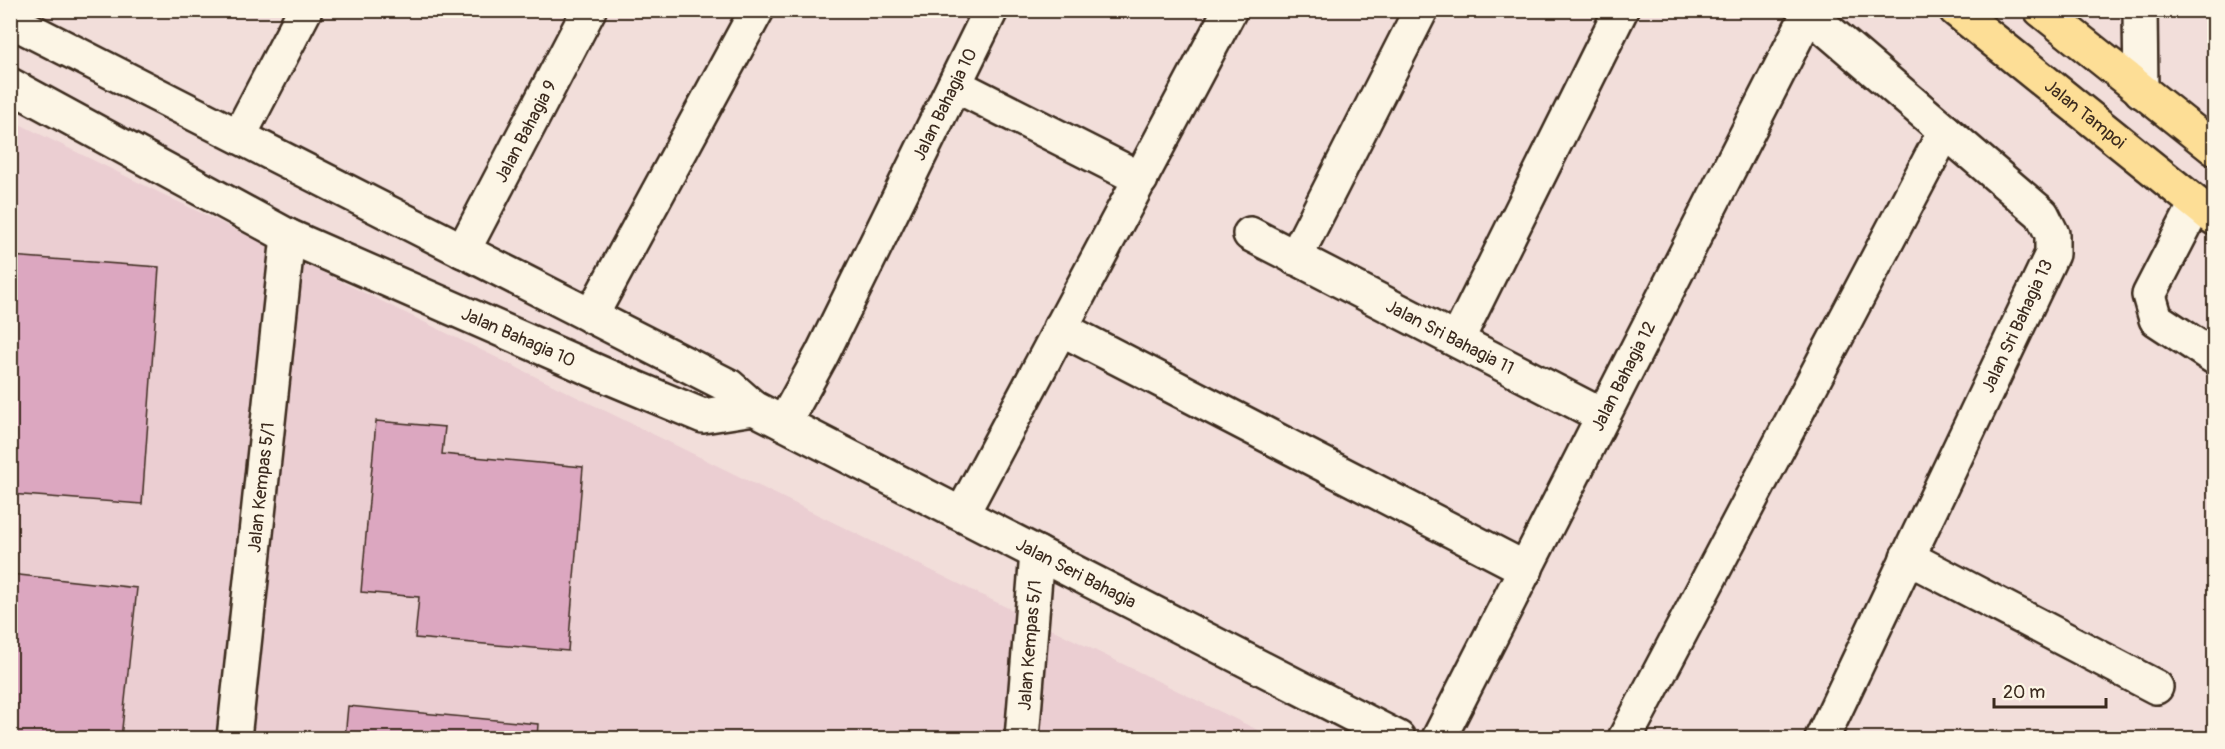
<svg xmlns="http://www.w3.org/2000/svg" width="2225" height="749" viewBox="0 0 2225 749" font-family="Pangolin,sans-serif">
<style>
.built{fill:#ebced2}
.building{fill:#dca7c0;stroke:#3b2a1e;stroke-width:1.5}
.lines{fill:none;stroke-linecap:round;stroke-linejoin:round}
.minor-casing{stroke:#3b2a1e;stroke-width:38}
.major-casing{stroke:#3b2a1e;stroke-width:38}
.minor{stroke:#fcf5e5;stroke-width:33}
.major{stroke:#fdde96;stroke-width:33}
.labels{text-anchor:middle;stroke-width:4.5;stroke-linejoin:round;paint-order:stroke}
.street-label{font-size:18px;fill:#3b2a1e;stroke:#fcf5e5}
</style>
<rect width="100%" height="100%" fill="#f2deda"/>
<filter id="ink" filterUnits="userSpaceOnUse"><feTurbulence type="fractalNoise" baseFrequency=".0167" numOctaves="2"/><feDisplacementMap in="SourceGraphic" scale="12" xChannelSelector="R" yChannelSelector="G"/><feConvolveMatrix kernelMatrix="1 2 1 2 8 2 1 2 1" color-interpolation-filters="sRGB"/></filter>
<g filter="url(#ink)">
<path class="built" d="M11,120L1274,738H11Z"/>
<path class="building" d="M10,256L159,267L142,504L10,494Z
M376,421L445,427L442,454L583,467L568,651L415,638L419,597L361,592Z
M10,574L137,588L121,738H10Z
M348,706L538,724L537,738H345Z"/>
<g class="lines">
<g class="minor-casing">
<g id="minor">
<path d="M1804,10L2042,214L2052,234V254L1822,738"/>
<path d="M2140,10L2141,91"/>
<path id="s1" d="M10,20L729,386L754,408L1398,738"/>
<path id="s2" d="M10,85L288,236L607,376L703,416L754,408"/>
<path d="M955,85L1141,179"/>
<path d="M239,136L305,10"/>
<path d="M2196,204L2149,295L2156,319L2214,357"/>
<path id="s3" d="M1250,234L1603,416"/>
<path id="s4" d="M463,251L589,10"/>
<path d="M1295,258L1421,10"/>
<path d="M591,316L757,10"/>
<path d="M1060,328L1526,569"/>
<path d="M1457,340L1621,10"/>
<path id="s5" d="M784,423L822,354L991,10"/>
<path d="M962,514L1230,10"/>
<path d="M1907,557L2156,687"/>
<path id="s6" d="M234,738L288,236"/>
<path id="s7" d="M1022,738L1037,553"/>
<path id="s8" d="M1439,738L1808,14"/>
<path d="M1625,738L1945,131"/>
</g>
</g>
<g class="major-casing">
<g id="major">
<path id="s9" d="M1956,10L2214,218"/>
<path d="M2041,10L2214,148"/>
</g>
</g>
<use href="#minor" class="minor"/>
<use href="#major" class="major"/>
</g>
</g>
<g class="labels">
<g class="street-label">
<text dy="6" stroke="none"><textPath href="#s5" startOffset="357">Jalan Bahagia 10</textPath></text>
<text dy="6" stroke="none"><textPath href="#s9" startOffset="166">Jalan Tampoi</textPath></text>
<text dy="6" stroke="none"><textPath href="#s4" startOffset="135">Jalan Bahagia 9</textPath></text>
<text transform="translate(2017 326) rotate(-65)" y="6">Jalan Sri Bahagia 13</text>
<text dy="6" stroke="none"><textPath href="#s2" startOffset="568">Jalan Bahagia 10</textPath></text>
<text dy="6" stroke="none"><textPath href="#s3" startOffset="225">Jalan Sri Bahagia 11</textPath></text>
<text dy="6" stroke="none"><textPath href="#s8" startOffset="406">Jalan Bahagia 12</textPath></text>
<text dy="6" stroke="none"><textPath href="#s6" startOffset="252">Jalan Kempas 5/1</textPath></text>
<text dy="6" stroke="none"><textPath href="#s1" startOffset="1202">Jalan Seri Bahagia</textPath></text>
<text dy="6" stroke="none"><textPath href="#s7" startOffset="93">Jalan Kempas 5/1</textPath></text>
</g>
</g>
<rect width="2225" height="749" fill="none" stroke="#fcf5e5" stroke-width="36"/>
<rect x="18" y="18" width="2189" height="713" fill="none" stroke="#3b2a1e" stroke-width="2" filter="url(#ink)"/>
<path d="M1994 698v9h112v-9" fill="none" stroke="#3b2a1e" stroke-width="3"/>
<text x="2003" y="698" font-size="18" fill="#3b2a1e" stroke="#fcf5e5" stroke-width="4.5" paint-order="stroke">20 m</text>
</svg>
